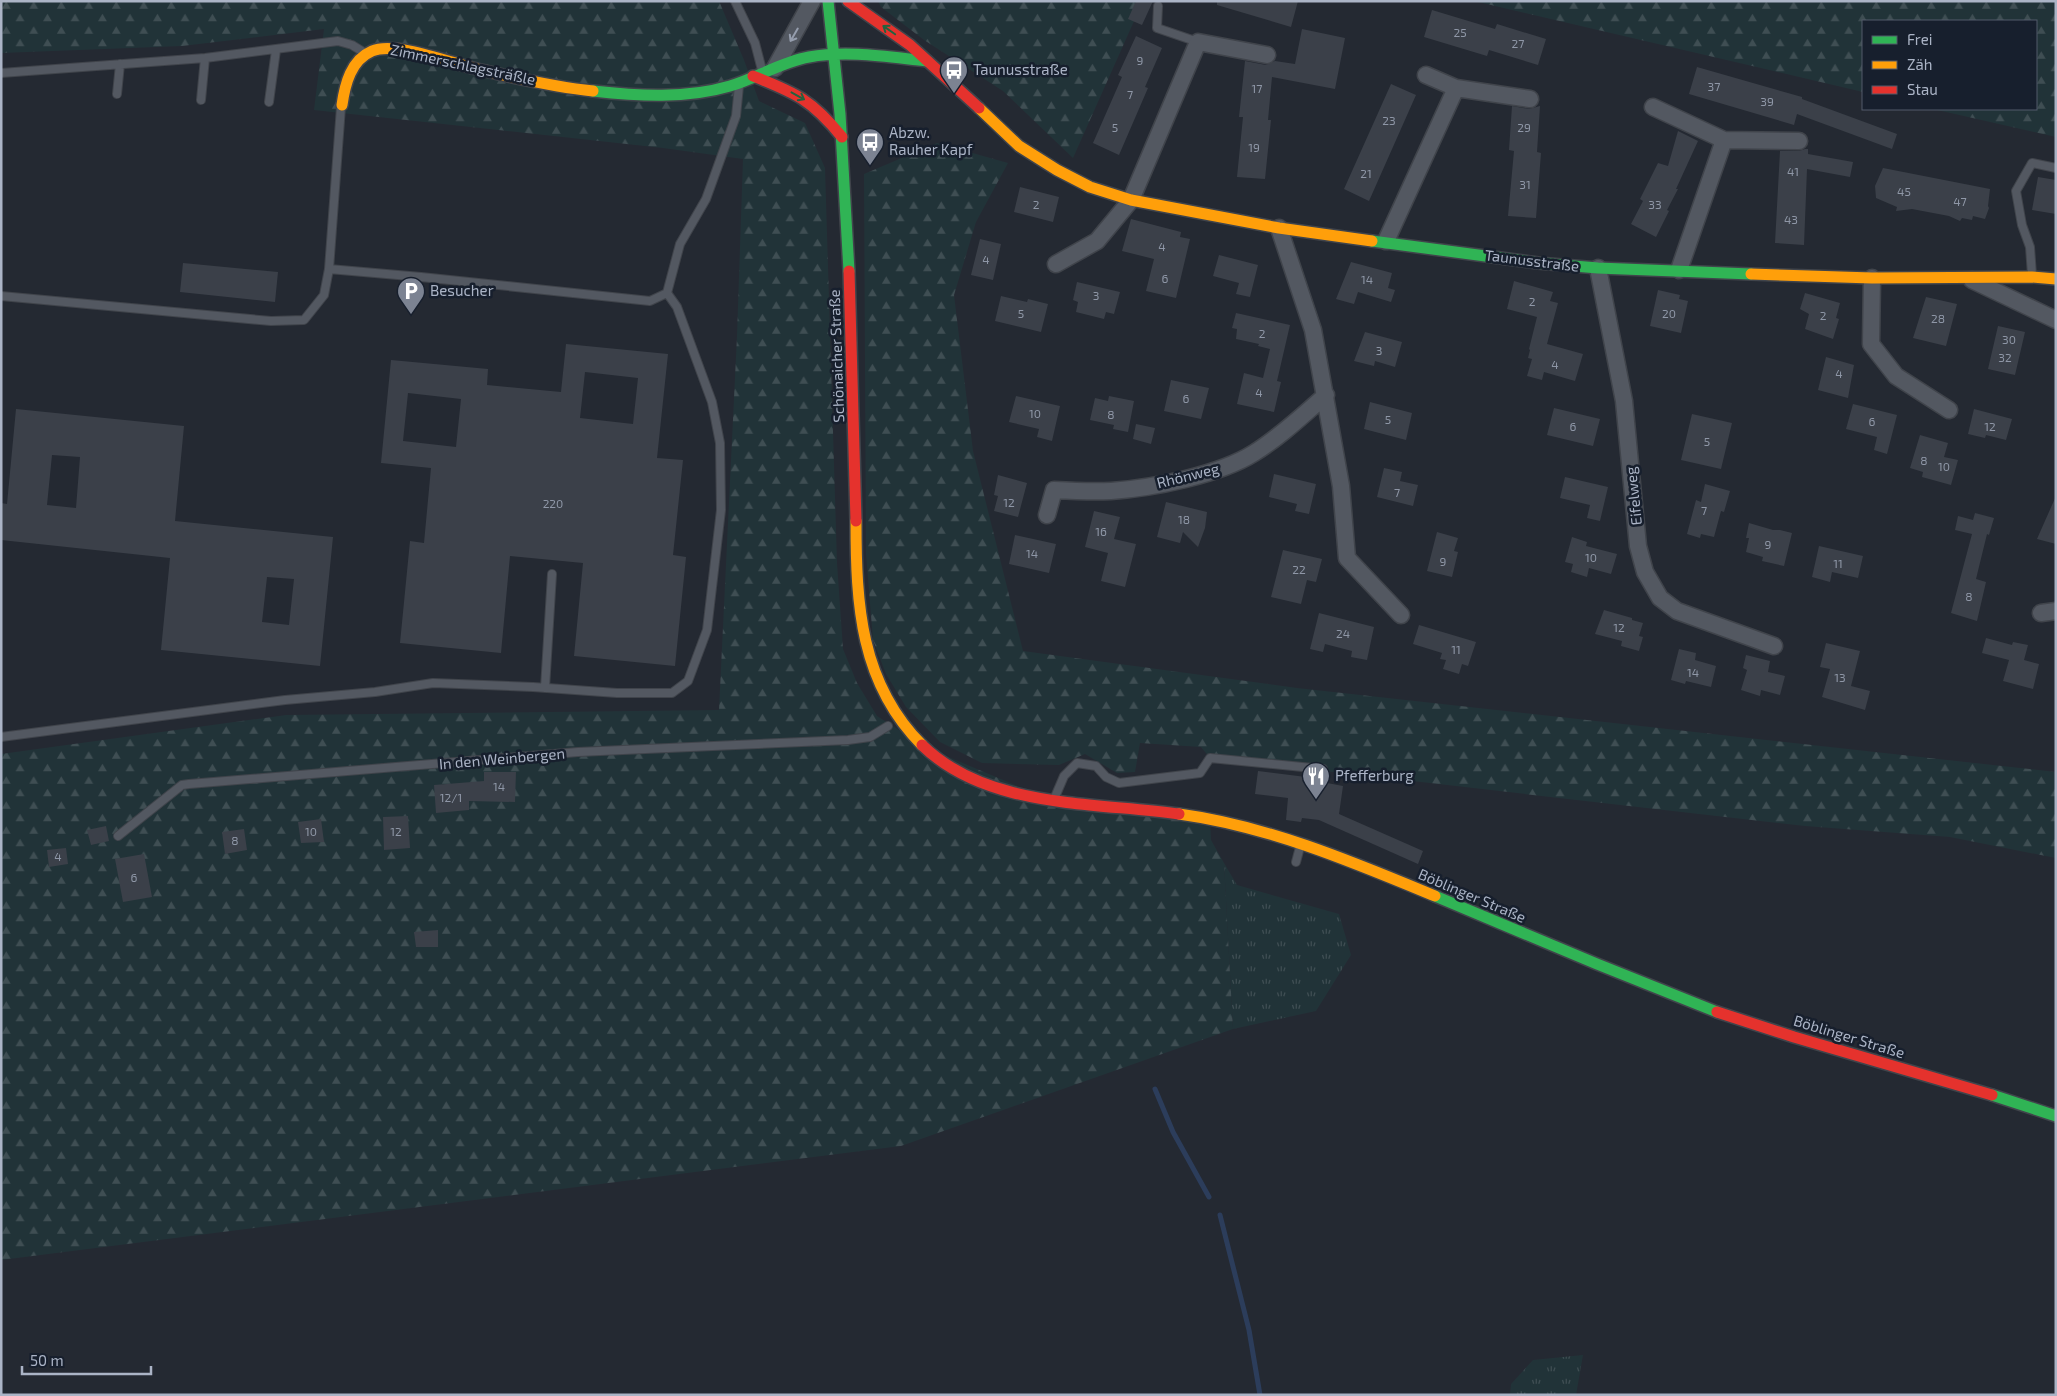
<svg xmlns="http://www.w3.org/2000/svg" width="2057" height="1396" viewBox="0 0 2057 1396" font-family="'Exo 2',sans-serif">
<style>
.grass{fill:url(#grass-tufts)}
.forest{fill:url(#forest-firs)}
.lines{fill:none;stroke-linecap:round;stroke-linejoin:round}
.stream{stroke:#2c3d5b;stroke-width:5}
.building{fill:#3b4049;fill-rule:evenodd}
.lane-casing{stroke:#40444b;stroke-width:10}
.street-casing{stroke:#40444b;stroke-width:19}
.fast-casing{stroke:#40444b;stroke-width:14}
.slow-casing{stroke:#40444b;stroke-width:14}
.jam-casing{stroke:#40444b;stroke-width:14}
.lane{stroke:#535861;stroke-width:8}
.street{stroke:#535861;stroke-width:16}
.fast{stroke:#30b455;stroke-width:11}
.slow{stroke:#ff9f0a;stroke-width:11}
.jam{stroke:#e5322d;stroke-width:11}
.oneway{stroke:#22623f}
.oneway2{stroke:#959dad}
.labels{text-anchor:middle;stroke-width:5;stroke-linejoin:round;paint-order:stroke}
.number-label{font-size:12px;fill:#8f97a7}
.street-label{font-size:15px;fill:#abb4c6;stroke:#171f2d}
.poi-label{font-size:15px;fill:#abb4c6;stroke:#171f2d;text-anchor:start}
</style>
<defs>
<pattern id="grass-tufts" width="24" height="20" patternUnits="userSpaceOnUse" patternTransform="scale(1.25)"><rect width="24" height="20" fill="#213338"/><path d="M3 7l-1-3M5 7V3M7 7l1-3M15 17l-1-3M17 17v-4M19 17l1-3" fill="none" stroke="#3f4e53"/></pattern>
<pattern id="forest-firs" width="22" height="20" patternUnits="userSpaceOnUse" patternTransform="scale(1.25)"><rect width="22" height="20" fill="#213338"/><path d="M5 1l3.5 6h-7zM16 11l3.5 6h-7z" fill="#3f4e53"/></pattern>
</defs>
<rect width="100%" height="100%" fill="#242932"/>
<path class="grass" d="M1224,863L1237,885L1339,914L1351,955L1316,1011L1233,1029Z
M1583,1355L1576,1395H1510L1511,1384L1533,1360Z"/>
<path class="forest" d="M1,1H719L744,60L759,101L805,123L825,168L837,563L843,649L857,683L877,716L927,748L1053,801L1210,819L1211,840L1224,863L1233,1029L901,1146L1,1260V754L286,715L719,710L737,336L743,159L663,148L314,110L324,29L182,46L1,53Z
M878,1H1143L1073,158L1003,91L924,40L881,7Z
M1474,1H2056V137L1933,109H2036V21H1863V92Z
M937,143L1008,163L976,222L954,295L973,451L1023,651L1297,688L2056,772V858L1950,837L1805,826L1210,758L1201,747L1140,743L1135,772L1117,773L1085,754L1059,765L982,763L940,742L906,707L886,674L873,640L866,554L864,174Z"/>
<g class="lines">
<path class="stream" d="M1155,1089L1173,1132L1209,1197
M1220,1215L1249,1330L1260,1395"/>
</g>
<path class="building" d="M1136,1H1153L1142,25L1128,19Z
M1217,1H1298L1291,27L1217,5Z
M1432,10L1495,29L1497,24L1546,39L1538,65L1489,50L1487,56L1424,37Z
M1302,29L1345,38L1335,89L1272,77L1268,120H1271L1265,179L1237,177L1243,117H1239L1245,61L1266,65L1275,61L1295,64Z
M1136,36L1162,48L1145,87L1148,88L1119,155L1093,143L1122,77L1118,75Z
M1697,67L1802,97V99L1897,134L1892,149L1797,114L1794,125L1689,94Z
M1391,84L1416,95L1369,201L1344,189Z
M1512,106L1529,109L1540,106L1537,152L1541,153L1536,218L1508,216L1514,151L1509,150Z
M1678,131L1698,141L1676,189H1678L1667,210L1669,211L1656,237L1631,224L1643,201L1640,199L1658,163L1668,166Z
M1805,149H1808V154L1853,162L1850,177L1807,169L1804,245L1775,243L1780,151H1799Z
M1883,168L1990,189L1988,206L1989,208L1985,219L1973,216L1972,220L1962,218L1960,221L1949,216L1912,209L1896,211L1897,207L1876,198L1875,186Z
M2038,177L2056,180V214L2032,210Z
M1020,187L1059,197L1053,222L1014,212Z
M1131,219L1181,232L1180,237L1190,239L1176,298L1146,291L1154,259L1122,251Z
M980,239L1001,244L993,280L971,275Z
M1219,255L1258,265L1250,297L1236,294L1239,283L1213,276Z
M1351,262L1392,273L1388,288L1395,290L1391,302L1358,292L1354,304L1336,299Z
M183,263L278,272L275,302L180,292Z
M1514,281L1553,292L1550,301L1558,303L1547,344L1583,354L1575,381L1544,372L1542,380L1527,376L1532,359L1528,358L1530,350L1529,349L1537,317L1507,309Z
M1077,282L1120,292L1114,314L1106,312L1104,319L1076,312L1078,302L1073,300Z
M1658,290L1680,295L1679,299L1688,301L1681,333L1650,326Z
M1805,293L1840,303L1836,318L1839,319L1833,339L1805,329L1809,314L1800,309Z
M1001,296L1027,302L1028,299L1048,304L1041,332L995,321Z
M1926,297L1957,304L1946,346L1913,338Z
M1236,313L1290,325L1277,381L1281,382L1274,412L1237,404L1244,373L1263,378L1270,349L1258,346L1259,344L1236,339L1237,329L1232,328Z
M1998,326L2025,332L2015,375L1988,369Z
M1365,332L1402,342L1395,367L1375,361L1374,366L1354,361Z
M566,344L668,354L657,458L683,460L673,555L686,557L675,666L574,656L583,563L510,556L501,653L400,643L410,541L424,543L431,468L381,463L391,360L488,369L487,385L561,392ZM585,372L638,378L633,424L580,418ZM408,393L461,399L456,447L403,441Z
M1826,357L1854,365L1848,398L1818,390Z
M1171,380L1209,388L1201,419L1164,411Z
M1016,396L1060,406L1052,441L1037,437L1039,429L1009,422Z
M1109,396L1134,401L1128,432L1113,429L1114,425L1090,420L1095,398L1108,401Z
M1370,402L1412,413L1406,440L1364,429Z
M1853,404L1897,415L1887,454L1874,450L1877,437L1846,429Z
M1554,408L1600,419L1593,446L1547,435Z
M16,409L184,426L175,521L333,537L320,666L161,650L170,558L1,540V503L7,504ZM52,455L80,457L76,508L47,505ZM267,577L294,579L289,625L262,622Z
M1974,409L2012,419L2006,440L1986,435L1985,438L1968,434Z
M1692,414L1732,423L1721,469L1681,460Z
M1136,424L1155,428L1151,444L1133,439Z
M1920,435L1948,443L1944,457L1958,460L1951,485L1922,477L1923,472L1910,468Z
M1384,468L1402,472L1400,481L1418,485L1413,506L1377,497Z
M1274,474L1316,484L1309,514L1295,511L1297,504L1269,497Z
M998,475L1027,483L1018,517L994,511L998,496L994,495Z
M1565,477L1608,487L1600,521L1587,518L1590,505L1560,498Z
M1705,484L1730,491L1724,512L1721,511L1714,537L1701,534L1700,538L1687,534L1696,500L1701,502Z
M2056,496V544L2037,539Z
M1166,502L1207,512L1205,528L1198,547L1183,532L1180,543L1157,537Z
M1094,511L1120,517L1114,539L1136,544L1125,587L1101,581L1108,553L1085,547Z
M1975,513L1994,518L1989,535L1987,534L1976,579L1986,582L1977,621L1951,613L1972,534L1955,530L1958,516L1973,520Z
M1749,523L1773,530H1780L1792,533L1784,566L1762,561L1763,557L1746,552L1749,538H1746Z
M1437,532L1458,538L1454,551L1458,552L1452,577L1427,571Z
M1015,535L1056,544L1049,573L1009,564Z
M1572,537L1587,542L1586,546L1617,554L1611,574L1589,568L1587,577L1571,572L1573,564L1565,562Z
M1819,546L1863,556L1858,578L1832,572L1830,582L1812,577Z
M1283,550L1322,559L1316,582L1307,580L1301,604L1271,597Z
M1604,610L1632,618V620L1643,623L1639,636L1643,637L1639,651L1621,646L1622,641L1595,634Z
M1319,613L1374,627L1367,660L1351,657L1352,651L1325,644L1323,652L1310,649Z
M1419,625L1476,642L1468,666L1462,664L1459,674L1443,669L1446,660L1440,659L1442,653L1413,644Z
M1986,638L2012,645L2013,642L2028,645L2024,660L2039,664L2033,689L2003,681L2009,660L1982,653Z
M1826,643L1860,651L1851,686L1870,691L1865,710L1822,697L1830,669L1820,667Z
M1679,649L1696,653L1695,660L1716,666L1711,687L1686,681L1685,684L1671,680Z
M1746,655L1770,661L1768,672L1785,676L1780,695L1761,690L1760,696L1741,690L1747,670L1743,668Z
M1258,771L1306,777V779L1343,786L1339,814L1423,851L1418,864L1319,820L1302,818L1301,822L1286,820L1288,798L1255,794Z
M484,772H516L515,802L469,801V810L436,813L434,785L484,781Z
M408,816L410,848L384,850L383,817Z
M321,819L324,842L301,843L298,822Z
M106,826L109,841L91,845L87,830Z
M244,829L247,850L225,854L222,832Z
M66,848L68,864L49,867L47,850Z
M144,854L152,897L123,902L115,859Z
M438,930V947H416L414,932Z"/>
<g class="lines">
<g class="lane-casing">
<path id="lane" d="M735,1L755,43L762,70
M1158,6L1157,28L1198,42
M1,73L205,58L338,41L352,45L365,53
M117,94L120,64
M201,100L205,58
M269,102L276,50
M2032,275L2030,247L2022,225L2016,191L2032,163L2056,168
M667,293L680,244L706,199L736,116L739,86
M1,296L271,321L304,320L324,295L329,269L341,107
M545,688L552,574
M1,737L285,700L375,692L433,683L533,687L617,693H672L688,681L707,630L721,510L720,443L712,402L677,307L667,293L650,301L421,277L329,269
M1055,797L1064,776L1077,763L1096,766L1106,777L1119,783L1200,773L1210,758L1323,769
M118,836L182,785L189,784L578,752L848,740L870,737L888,726
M1296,862L1300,847"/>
</g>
<g class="street-casing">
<path id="street" d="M775,68L812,1
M1426,75L1456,88
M1653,107L1724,140
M1279,228L1313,330L1341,486L1347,558L1401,615
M1386,241L1456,88L1530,99
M1056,264L1097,241L1131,200L1198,42L1267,55
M1598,268L1624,401L1638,546L1645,572L1660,598L1677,611L1774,646
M1679,270L1724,140L1799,141
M1872,278L1871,344L1896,376L1949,410
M1972,280L2056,320
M1047,515L1054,490C1072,491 1092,492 1111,491C1153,488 1219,475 1254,453C1280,437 1303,415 1326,395
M2041,613L2056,611"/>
</g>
<g class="fast-casing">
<path id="fast" d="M828,1L840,114L849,271
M593,91C638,96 686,99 730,86C757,78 781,62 809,57C848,50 888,57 927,61
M1372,241L1538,263L1598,268L1751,274
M1435,896L1597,964L1717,1012
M1992,1095L2056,1116"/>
</g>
<g class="slow-casing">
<path id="slow" d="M342,105C345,84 351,60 372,51C395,41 451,63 477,69C515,78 554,87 593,91
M979,108L1019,146L1057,170L1090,187L1131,200L1279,228L1372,241
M1751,274L1872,278L2032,277L2056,279
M856,521C856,604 860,683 922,745
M1179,814C1268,826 1353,862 1435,896"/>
</g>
<g class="jam-casing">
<path id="jam" d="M848,1L910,45L979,108
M753,76C796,93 812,100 842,137
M849,271L856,521
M922,745C987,809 1095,802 1179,814
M1717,1012L1794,1037L1992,1095"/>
</g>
<use href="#lane" class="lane"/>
<use href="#street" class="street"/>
<use href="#fast" class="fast"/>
<use href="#slow" class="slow"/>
<use href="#jam" class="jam"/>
</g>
<defs><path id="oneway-shaft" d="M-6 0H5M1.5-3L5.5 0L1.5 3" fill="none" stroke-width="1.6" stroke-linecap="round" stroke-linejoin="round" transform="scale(1.25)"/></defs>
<g class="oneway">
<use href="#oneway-shaft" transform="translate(889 30) rotate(-145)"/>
<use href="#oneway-shaft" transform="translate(798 96) rotate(29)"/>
</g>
<use class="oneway2" href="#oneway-shaft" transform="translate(794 35) rotate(120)"/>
<defs>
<g id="bus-pin" transform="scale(1.4375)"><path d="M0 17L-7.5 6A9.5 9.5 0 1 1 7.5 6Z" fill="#7c8392" stroke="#171f2d"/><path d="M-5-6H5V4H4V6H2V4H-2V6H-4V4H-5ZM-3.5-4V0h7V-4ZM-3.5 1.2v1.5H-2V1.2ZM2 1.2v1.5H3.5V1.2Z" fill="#fff"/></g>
<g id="parking-pin" transform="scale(1.4375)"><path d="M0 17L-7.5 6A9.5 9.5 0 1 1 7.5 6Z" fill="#7c8392" stroke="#171f2d"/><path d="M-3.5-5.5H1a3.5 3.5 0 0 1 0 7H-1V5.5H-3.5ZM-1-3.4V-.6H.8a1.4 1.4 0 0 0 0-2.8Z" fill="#fff"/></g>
<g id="restaurant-pin" transform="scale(1.4375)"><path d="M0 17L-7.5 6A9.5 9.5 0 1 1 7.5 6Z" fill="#7c8392" stroke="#171f2d"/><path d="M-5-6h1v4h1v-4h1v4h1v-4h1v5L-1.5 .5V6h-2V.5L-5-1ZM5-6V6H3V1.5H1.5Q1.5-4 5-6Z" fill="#fff"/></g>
</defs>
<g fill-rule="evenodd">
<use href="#bus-pin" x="954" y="70"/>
<use href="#bus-pin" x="870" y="142"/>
<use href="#parking-pin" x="411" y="291"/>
<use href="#restaurant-pin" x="1316" y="776"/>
</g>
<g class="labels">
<g class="number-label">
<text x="1460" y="37">25</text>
<text x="1518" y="48">27</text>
<text x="1140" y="65">9</text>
<text x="1714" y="91">37</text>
<text x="1257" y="93">17</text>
<text x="1130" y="99">7</text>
<text x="1767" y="106">39</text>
<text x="1389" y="125">23</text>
<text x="1115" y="132">5</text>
<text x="1524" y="132">29</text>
<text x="1254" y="152">19</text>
<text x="1793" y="176">41</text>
<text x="1366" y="178">21</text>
<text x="1525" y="189">31</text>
<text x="1904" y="196">45</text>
<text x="1960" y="206">47</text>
<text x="1036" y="209">2</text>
<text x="1655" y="209">33</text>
<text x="1791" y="224">43</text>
<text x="1162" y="251">4</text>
<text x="986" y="264">4</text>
<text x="1165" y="283">6</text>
<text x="1367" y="284">14</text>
<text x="1096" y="300">3</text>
<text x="1532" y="306">2</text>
<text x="1021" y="318">5</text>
<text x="1669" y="318">20</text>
<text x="1823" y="320">2</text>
<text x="1938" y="323">28</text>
<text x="1262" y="338">2</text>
<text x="2009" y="344">30</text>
<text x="1379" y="355">3</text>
<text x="2005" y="362">32</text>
<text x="1555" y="369">4</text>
<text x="1839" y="378">4</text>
<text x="1259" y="397">4</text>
<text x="1186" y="403">6</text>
<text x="1035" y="418">10</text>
<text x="1111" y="419">8</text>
<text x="1388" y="424">5</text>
<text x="1872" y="426">6</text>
<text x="1573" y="431">6</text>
<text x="1990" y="431">12</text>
<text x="1707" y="446">5</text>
<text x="1924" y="465">8</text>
<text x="1944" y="471">10</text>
<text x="1397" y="497">7</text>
<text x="1009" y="507">12</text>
<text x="553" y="508">220</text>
<text x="1704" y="515">7</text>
<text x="1184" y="524">18</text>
<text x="1101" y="536">16</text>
<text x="1768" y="549">9</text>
<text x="1032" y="558">14</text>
<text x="1591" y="562">10</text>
<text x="1443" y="566">9</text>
<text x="1838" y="568">11</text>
<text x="1299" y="574">22</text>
<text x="1969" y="601">8</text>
<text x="1619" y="632">12</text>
<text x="1343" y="638">24</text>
<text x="1456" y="654">11</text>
<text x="1693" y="677">14</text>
<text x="1840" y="682">13</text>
<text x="499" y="791">14</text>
<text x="451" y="802">12/1</text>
<text x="311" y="836">10</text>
<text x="396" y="836">12</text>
<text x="235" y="845">8</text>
<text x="58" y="861">4</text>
<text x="134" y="882">6</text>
</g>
<g class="street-label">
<text transform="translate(463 65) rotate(12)" y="5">Zimmerschlagsträßle</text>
<text transform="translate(1532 261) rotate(7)" y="5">Taunusstraße</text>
<text transform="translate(837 356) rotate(-92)" y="5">Schönaicher Straße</text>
<text transform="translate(1188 476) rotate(-14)" y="5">Rhönweg</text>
<text transform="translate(1634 496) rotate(-96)" y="5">Eifelweg</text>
<text transform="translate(502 759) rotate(-5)" y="5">In den Weinbergen</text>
<text transform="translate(1472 896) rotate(23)" y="5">Böblinger Straße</text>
<text transform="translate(1849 1037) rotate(17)" y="5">Böblinger Straße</text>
</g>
<g class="poi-label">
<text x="973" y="75">Taunusstraße</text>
<text x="889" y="138">Abzw.<tspan x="889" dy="17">Rauher Kapf</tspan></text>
<text x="430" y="296">Besucher</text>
<text x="1335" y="781">Pfefferburg</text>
</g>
</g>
<rect width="2057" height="1396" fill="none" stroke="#abb4c6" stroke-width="5"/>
<rect x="1862" y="20" width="175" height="90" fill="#171f2d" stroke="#525b6a"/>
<rect x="1872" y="36" width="25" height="8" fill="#30b455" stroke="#525b6a"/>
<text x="1907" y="45" font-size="15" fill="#abb4c6">Frei</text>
<rect x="1872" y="61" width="25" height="8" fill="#ff9f0a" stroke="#525b6a"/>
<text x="1907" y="70" font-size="15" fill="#abb4c6">Zäh</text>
<rect x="1872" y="86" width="25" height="8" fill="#e5322d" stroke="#525b6a"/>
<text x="1907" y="95" font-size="15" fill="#abb4c6">Stau</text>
<path d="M22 1366v8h129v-8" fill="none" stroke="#abb4c6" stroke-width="2.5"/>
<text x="30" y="1366" font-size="15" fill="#abb4c6" stroke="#171f2d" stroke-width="4" paint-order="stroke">50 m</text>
</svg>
